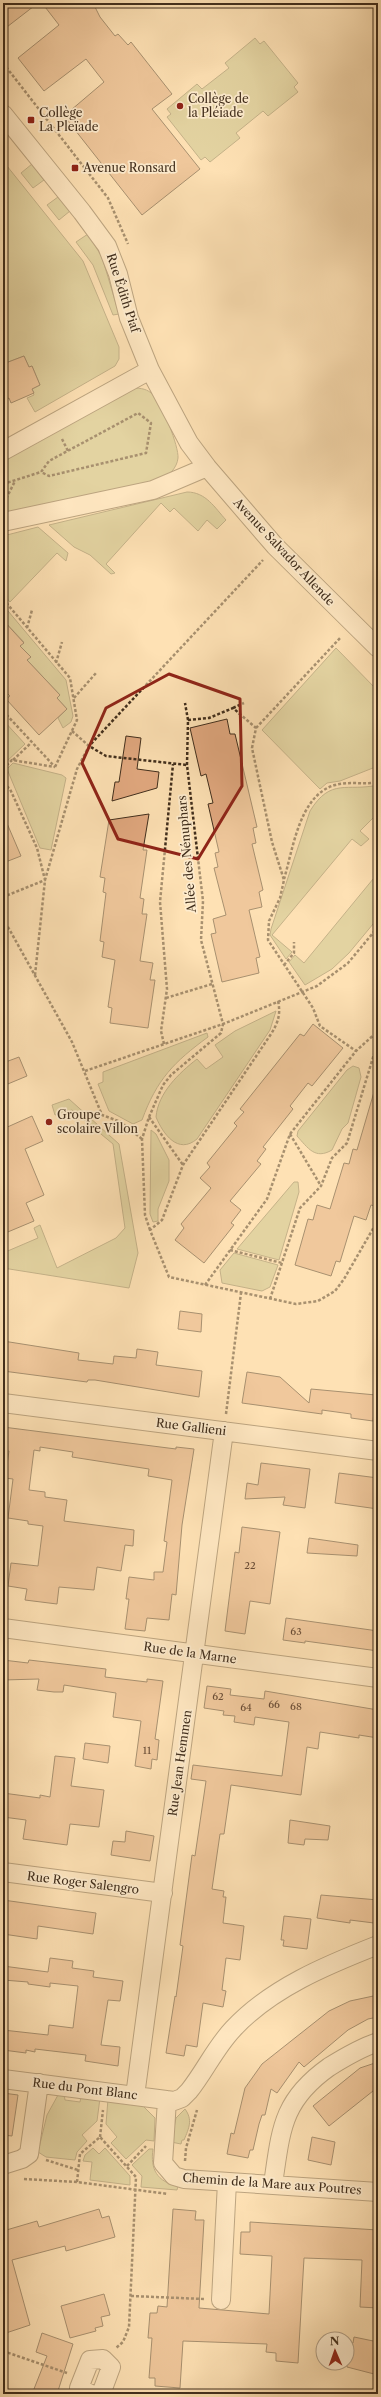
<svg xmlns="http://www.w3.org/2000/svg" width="381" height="2397" viewBox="0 0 381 2397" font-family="'Libre Caslon Text',serif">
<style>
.green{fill:#c3c28b;stroke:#827854}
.building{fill:#e1a87f;stroke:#412e1c}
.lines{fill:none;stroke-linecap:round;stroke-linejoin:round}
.minor-casing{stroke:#705b42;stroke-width:20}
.path{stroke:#412e1c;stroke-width:2.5;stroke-dasharray:3 2;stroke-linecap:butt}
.minor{stroke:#feecce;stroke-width:18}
.marked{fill:none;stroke:#8f2418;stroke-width:3;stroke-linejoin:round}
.poi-dot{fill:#8f2418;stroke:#feecce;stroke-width:1.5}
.labels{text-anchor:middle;stroke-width:3.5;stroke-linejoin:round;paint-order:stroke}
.number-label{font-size:10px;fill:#694c35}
.poi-label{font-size:12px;fill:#412e1c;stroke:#feecce;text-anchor:start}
.street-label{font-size:12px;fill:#412e1c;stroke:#feecce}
</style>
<rect width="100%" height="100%" fill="#fee1b4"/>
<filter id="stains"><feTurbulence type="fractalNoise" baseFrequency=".005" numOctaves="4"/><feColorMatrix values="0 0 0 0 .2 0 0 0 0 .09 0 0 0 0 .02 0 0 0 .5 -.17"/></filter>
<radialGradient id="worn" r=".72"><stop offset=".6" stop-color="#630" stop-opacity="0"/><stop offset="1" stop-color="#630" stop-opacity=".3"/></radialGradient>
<path class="green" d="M255,38L260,44L264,41L298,83L294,87L298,92L268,116L263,111L236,133L240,138L210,162L205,157L201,160L167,117L171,114L167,109L197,84L202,89L229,68L225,63Z
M3,161L83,261L119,347V359L115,366L35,412L27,398L34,395L32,389L40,385L32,366L29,367L24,356L3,364Z
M32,164L44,180L33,188L21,173Z
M58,197L70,211L59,220L47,205Z
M88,234L102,257L119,314L113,315L93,265L76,242Z
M133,388C141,388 148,389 153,395C162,403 179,447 178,458C177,468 169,475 162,480L3,517V457Z
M187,492C206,492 215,508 226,520L217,529L207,520L198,531L174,508L170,512L161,503L106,564L115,573L111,574L90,555L74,547L49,525Z
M38,527L68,553L66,561L57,553L10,602L3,594V536Z
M3,605L66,680L73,716L71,722L63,728L58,718L67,709L57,698L60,695L27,660L31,657L20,646L24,642L3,620Z
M336,648L378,691V766L340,781L327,783L320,789L262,730Z
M3,720L25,744L3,765Z
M13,763L62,775L66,778L51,850L40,848L7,769Z
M378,785V813L360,831L369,839L361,846L352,839L272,935L292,952L286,959L270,935L271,929L310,811C331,777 347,792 378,785Z
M378,873V918L349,953L332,969L305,985L289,962L295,955L304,963Z
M276,1011L270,1030L197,1139C178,1155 163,1134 156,1117C158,1093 179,1073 197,1059L206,1069L223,1057L215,1045L235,1031Z
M207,1033L208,1037C174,1062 157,1079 142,1120L133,1124L109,1111L98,1084L103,1082V1072Z
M353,1066L359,1068L361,1077L348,1123L342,1129L332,1150C315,1160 308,1148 297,1136L298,1131L347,1070Z
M69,1099L119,1144L138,1253L129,1288L3,1268V1253L38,1238L34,1228L40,1225L57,1268L116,1238L125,1228L113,1144L72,1110L55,1115L52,1105Z
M151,1130L156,1134L169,1160V1181L158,1209V1221L153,1222L150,1214Z
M294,1182H298L299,1192L279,1260L237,1249Z
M234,1253L278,1265L270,1287L262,1291L222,1283L220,1270Z
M64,2094L65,2100L80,2102L81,2096L100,2098L97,2121L82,2135L87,2141L77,2152L75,2160L46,2157L38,2152L47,2115L58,2095Z
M108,2099L142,2105L155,2118L154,2141L146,2140L126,2159L111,2143L117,2137L106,2124Z
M185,2109C193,2120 189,2128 184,2140H182L181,2144L171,2142L176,2118Z
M93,2148L99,2154L105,2148L130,2176V2185L90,2180L92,2162L83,2161L85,2155Z
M149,2149H153C150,2169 157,2182 178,2186L177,2190L141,2187L142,2176L132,2165Z"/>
<path class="building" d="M3,3H38L3,30Z
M42,3H93L100,17L115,36L118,34L128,45L131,42L172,94L152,109L200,169L142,215L64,116L104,82L86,59L44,91L18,58L59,25Z
M24,356L29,367L32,366L40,385L32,389L34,393L11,403L9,398L3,401V364Z
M3,620L24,643L20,646L31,657L27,660L60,695L57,698L67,709L39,735L6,699L10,696L3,689Z
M227,719L230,734H235L257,827L253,828L256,843L252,844L263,890L259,892L262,907L249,910L260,957L256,958L259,973L222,982L211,934L216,933L213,919L226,915L214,868L218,867L215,853L219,852L208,804L213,803L206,774L201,776L190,728Z
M126,736L141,738L137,769L159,772L157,788L112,801L115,782H119Z
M3,814L21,856L3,863Z
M149,814L143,850H147L140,898L144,899L142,914H147L140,961L153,963L150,980H155L148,1028L110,1023L112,1008L108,1007L115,960L102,957L104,942L100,941L106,893L103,892L105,878L100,877L109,820Z
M313,1024L343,1048L312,1086L308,1083L290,1106L293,1109L263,1147L266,1149L257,1161L261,1164L230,1201L241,1210L231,1223L234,1225L204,1263L175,1240L184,1228L181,1224L211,1188L200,1178L210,1167L207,1163L237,1126L234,1123L244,1112L240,1109L300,1034L304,1036Z
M19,1057L27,1076L3,1086V1063Z
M374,1092H378V1197L375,1206L371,1205L366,1220L354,1216L340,1262L336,1261L331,1276L295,1265L308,1219L313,1220L317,1205L330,1209L344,1163L349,1164L353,1149L357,1150Z
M32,1116L43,1141L25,1149L44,1195L26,1203L34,1221L3,1234V1129Z
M180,1311L202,1314L201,1332L178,1329Z
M3,1341L79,1353L78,1360L113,1364L114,1356L136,1358L137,1349L158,1352L156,1365L202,1371L199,1397L95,1380H88L87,1382L3,1371Z
M247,1372L280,1377L309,1403L311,1389L376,1395L373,1421L351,1418V1414L322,1410V1414L242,1403Z
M3,1427L176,1449V1447L194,1449L182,1525L176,1595L172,1594L169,1620L147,1618L145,1631L125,1629L129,1599H126L129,1577L154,1580V1572H163L167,1542L164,1541L172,1480L148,1476L149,1469L72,1457L73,1452L40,1447V1451L34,1450L29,1490L45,1492V1497L67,1500L64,1521L134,1530L133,1546L125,1545L121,1571L97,1567L94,1590L59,1587L57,1604L25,1600L27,1589L8,1586L11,1563L38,1566L43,1526L28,1524V1521L8,1518L13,1479L5,1478L9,1451H3Z
M261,1463L310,1469L305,1508L283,1505L285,1497L245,1499L247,1483L258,1485Z
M339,1473L378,1478V1509L335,1503Z
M242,1527L280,1532L270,1604L250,1601L245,1634L225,1631L235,1552L239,1553Z
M309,1538L358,1545L357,1556L307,1553Z
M286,1618L378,1631V1651L305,1641V1643L283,1640Z
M3,1660L28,1663L29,1660L106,1669L105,1677L147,1682V1679L163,1681L155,1739L159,1740L157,1760L152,1759L151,1769L135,1766L141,1721L113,1717L116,1693L64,1685L63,1692H54L37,1690L39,1679L3,1680Z
M207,1686L231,1689L230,1695L264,1699L265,1691L378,1710V1738L359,1735V1738L320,1732L318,1749L307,1747L301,1795L231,1785L224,1834H220L212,1889L224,1891L223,1897H226L223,1923L244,1926L240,1960L226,1958L222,1990L226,1991L223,2007L203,2003L197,2047L186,2045L184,2056L166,2053L175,1996L176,1997L183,1946L180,1945L192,1855L195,1856L206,1781L191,1779L193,1765L282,1776L289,1722L255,1717L254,1725L234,1722L235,1716L223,1715L224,1711L204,1708Z
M85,1743L110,1746L108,1763L83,1759Z
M55,1756L75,1758L71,1786L104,1790L99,1827L70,1824L67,1845L23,1839L26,1820L3,1817V1793L40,1798V1795L50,1797Z
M290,1820L330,1826L328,1840L305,1839L304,1845L288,1843Z
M126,1831L154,1836L150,1861L111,1855L113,1841L125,1842Z
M321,1895L378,1900V1917L375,1916L374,1923L350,1920V1923L317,1918Z
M3,1900L96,1913L93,1934L38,1926L37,1939L3,1934Z
M284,1916L311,1919L307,1949L283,1946L284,1940H281Z
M50,1958L73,1961L72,1968L94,1971L93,1977L123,1981L120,2001L108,2000L101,2045L120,2047L118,2066L85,2061L86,2055L35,2049V2052L26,2050V2053L3,2050V2030L48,2035L49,2025L73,2028L78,1986L50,1983V1987L28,1984V1982L3,1980V1966L48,1972Z
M378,1995V2017L368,2019L348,2030L304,2067L299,2062L277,2093L271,2089L265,2115H262L259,2124L253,2150H250L248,2158L227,2154L231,2133L234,2134L245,2088L262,2064L329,2011L350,2001Z
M378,2062V2087L329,2126L313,2106L360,2068Z
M3,2093L18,2095L12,2136L3,2135Z
M312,2137L335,2142L331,2165L308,2160Z
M99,2209L102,2218L109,2216L115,2237L66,2251L65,2246L12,2260L30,2325L3,2334V2231L37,2221L39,2227Z
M173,2209L196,2211L195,2220H204L199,2308L269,2314L272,2256L240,2254L241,2232H250V2222L378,2230V2308L360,2307L362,2260L304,2258L298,2363L276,2361V2353L266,2352L267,2344L183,2341L180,2388L155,2386V2378H149L152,2338H148L150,2313H157L158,2306L167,2307Z
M104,2294L110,2315L101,2317L103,2326L95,2328L96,2331L70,2338L61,2306Z
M42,2333L73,2344L57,2394H32L47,2356L36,2352Z
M354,2337L378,2342V2375L347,2367V2342L353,2343Z"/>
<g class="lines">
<g class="minor-casing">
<path id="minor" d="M3,114L82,212L107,246L118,274L129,318L150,370L189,443L207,467L275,546L378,648
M3,451L150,370
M3,522L153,490L207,467
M3,1403L378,1451
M3,1628L378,1678
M3,1872L163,1893
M3,2079L174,2101L182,2098L189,2091C205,2071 215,2048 233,2029C271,1988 327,1965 378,1945
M135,2096L224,1431
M167,2100L163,2163L174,2176L184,2179L378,2192
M3,2165L22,2159L29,2154L39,2083
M273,2184C281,2131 281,2101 329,2067C345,2057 360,2048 378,2042
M221,2300L227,2182
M91,2394L79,2388L90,2360L103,2359L111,2367L101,2394"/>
</g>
<path class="path" d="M3,63L108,198L128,244
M62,439L68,451
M3,484L41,472L49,461L138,413L151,423L146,453L49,476L41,472
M4,503L15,481
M3,599L70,678L77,720L55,767
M27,628L32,610
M56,663L62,642
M74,698L96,673
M233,708L244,703
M3,711L55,767
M188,720L209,718L233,708L256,728L252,748L272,842L284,880L280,898L269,921L268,940L313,1008L320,1026L356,1051
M256,728L341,637
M72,731L89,746L106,756L187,765
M13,760L31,743
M3,769L12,760L55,767
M3,783L10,789L37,848L45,880L3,897
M284,879C293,850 299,795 335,785C349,781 364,785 378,782
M3,918L72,1042L102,1115L121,1122L142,1139
M284,965L294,953V942
M35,975L45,880L77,769L89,746L263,560
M166,998L212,984
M278,1001C281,1014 278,1023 271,1034L183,1165L162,1220L150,1230L169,1277L296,1304L318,1301L335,1291L344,1279L378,1220
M164,1044L161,1031L167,989L160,902L173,764
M85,1071L223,1024L317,986L348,963L378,927
M149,1117L183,1165
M290,1134L321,1186
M150,1230L145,1215L142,1139L149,1117L163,1085L171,1075L221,1033L223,1024L201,940L203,901L187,765L188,720L185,703
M230,1250L282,1263
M205,1285L267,1199L290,1134L356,1051L378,1031
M270,1299L300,1208L321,1186L332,1158L347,1143L378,1041
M226,1414L241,1293
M100,2137L103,2110
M46,2160L78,2170
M185,2161L186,2148L197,2110
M127,2166L146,2146
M24,2179L77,2182L168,2194
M77,2182L80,2154L100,2137L136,2177L129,2327L123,2342L116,2348
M131,2296L204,2299
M3,2351L67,2373"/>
<use href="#minor" class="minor"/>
</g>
<path d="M0 0H381V2397H0ZM169,674L240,699L242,786L198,859L118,839L82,763L106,708Z" fill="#fee1b4" fill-opacity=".55" fill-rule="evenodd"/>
<path class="marked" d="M169,674L240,699L242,786L198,859L118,839L82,763L106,708Z"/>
<g class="poi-dot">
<circle cx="180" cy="106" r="4"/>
<rect x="27" y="116" width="8" height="8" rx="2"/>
<rect x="71" y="164" width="8" height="8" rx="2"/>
<circle cx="49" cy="1122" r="4"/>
</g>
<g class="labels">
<g class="number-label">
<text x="250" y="1569">22</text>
<text x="296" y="1635">63</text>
<text x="218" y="1700">62</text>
<text x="274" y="1708">66</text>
<text x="296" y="1710">68</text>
<text x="246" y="1711">64</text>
<text x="147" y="1754">11</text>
</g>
<g class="poi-label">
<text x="188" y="103">Collège de<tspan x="188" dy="14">la Pléiade</tspan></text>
<text x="39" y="117">Collège<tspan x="39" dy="14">La Pleïade</tspan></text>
<text x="83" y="172">Avenue Ronsard</text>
<text x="57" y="1119">Groupe<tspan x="57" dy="14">scolaire Villon</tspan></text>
</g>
<g class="street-label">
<text transform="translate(123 293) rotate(72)" y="4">Rue Édith Piaf</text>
<text transform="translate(284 552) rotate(47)" y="4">Avenue Salvador Allende</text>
<text transform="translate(187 854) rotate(-95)" y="4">Allée des Nénuphars</text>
<text transform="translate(191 1427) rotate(7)" y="4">Rue Gallieni</text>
<text transform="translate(190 1653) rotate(8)" y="4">Rue de la Marne</text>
<text transform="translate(180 1763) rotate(-82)" y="4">Rue Jean Hemmen</text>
<text transform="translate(83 1883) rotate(7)" y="4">Rue Roger Salengro</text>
<text transform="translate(85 2089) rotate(7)" y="4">Rue du Pont Blanc</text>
<text transform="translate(272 2184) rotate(4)" y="4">Chemin de la Mare aux Poutres</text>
</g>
</g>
<rect width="381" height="2397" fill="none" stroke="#fee1b4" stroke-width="16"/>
<rect x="4" y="4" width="373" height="2389" fill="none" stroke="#412e1c" stroke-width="2"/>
<rect x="8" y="8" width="365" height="2381" fill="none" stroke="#412e1c"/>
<g transform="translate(335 2351) rotate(358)"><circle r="19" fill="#feecce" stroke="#b2a087"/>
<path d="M0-3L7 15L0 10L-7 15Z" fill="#8f2418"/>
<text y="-6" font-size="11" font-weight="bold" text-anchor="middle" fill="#412e1c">N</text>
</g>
<rect width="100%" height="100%" filter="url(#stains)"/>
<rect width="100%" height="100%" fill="url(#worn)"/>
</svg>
